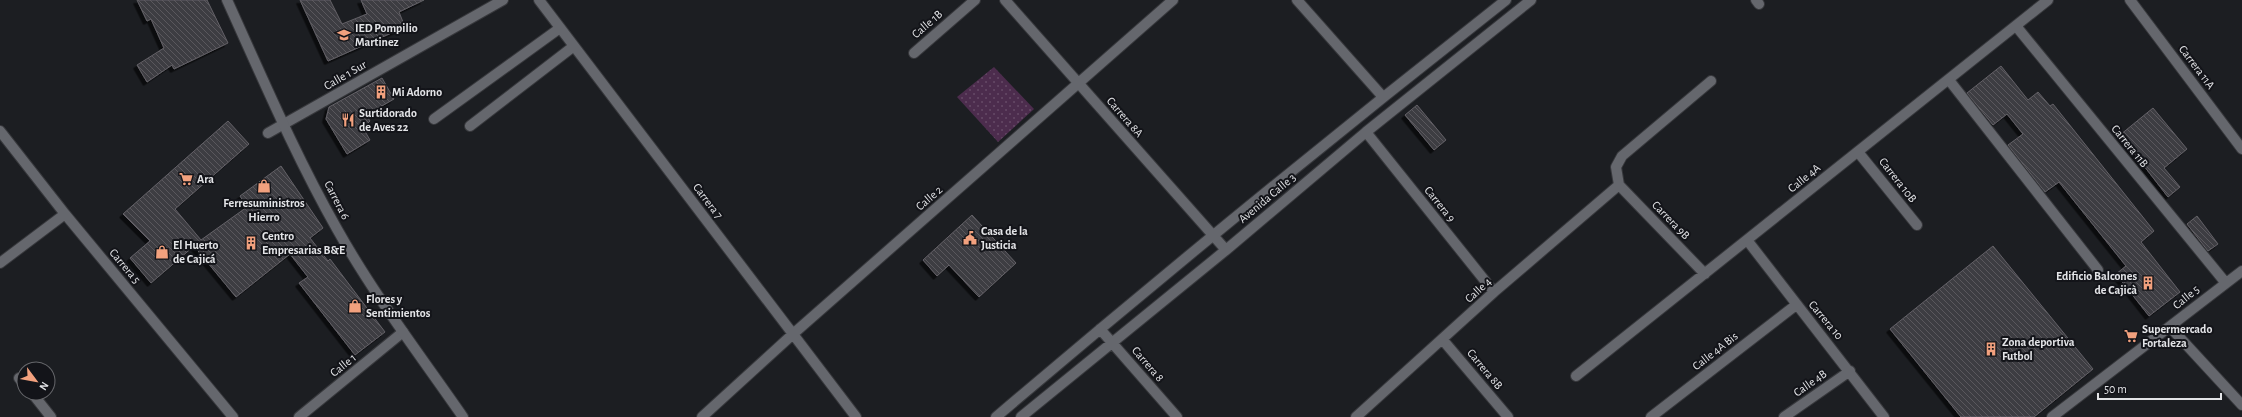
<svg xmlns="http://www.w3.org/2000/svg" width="2242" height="417" viewBox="0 0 2242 417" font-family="'Alegreya Sans',sans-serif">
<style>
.park{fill:url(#park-dots)}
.building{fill:url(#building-back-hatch);stroke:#636167;filter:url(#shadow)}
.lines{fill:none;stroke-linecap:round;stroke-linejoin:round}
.street-casing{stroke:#37383c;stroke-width:12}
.secondary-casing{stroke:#37383c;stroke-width:12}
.street{stroke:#65676d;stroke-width:10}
.secondary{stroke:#65676d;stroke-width:10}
.labels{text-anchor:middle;stroke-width:4;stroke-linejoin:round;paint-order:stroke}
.street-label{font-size:12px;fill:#e3e4e7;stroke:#131419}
.poi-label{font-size:12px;font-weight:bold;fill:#e3e4e7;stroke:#131419;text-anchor:start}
</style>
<defs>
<pattern id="park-dots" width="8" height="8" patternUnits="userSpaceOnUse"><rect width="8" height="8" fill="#4c2c4d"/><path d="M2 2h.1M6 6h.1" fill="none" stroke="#664a67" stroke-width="1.8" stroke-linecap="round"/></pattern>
<pattern id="building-back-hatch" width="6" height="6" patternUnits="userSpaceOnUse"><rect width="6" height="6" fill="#3e3d42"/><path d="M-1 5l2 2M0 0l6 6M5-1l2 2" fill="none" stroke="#5a595d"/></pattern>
<filter id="shadow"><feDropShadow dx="-3.5" dy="3.5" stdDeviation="0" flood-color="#0009"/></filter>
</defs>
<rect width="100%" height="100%" fill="#1c1e22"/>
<path class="park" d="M994,67L1034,109L998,142L957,97Z"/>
<path class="building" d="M137,0H207L228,43L174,69L172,65L147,82L137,65L164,48L151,19L147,21Z
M300,0H330L342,24L367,14L361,0H424L399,12L405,27L328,61Z
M2001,66L2028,100L2038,92L2050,106L2053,104L2154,231L2141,242L2180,292L2149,316L2116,274L2126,266L2059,182L2045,192L2008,145L2023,134L2007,114L1993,125L1967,93Z
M382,78L394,99L366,115L370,121L363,128L370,140L347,154L326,119L329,107Z
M1417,105L1446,140L1434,150L1405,115Z
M2153,108L2187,149L2164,168L2180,187L2168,197L2120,135Z
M228,121L249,144L175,209L201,240L247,207L240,196L281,166L323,228L310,238L328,261L330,259L385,332L355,355L299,283L308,277L290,254L236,297L194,246L151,283L130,258L150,241L123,214Z
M972,215L1016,263L979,297L949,265L937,276L923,260Z
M2197,216L2218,244L2208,251L2187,224Z
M1993,246L2093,369L2034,417H1961L1890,329Z"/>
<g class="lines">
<g class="street-casing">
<path id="street" d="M539,0L856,417
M1005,0L1226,250
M1297,0L1383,97
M1756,0L1759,4
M2130,0L2242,149
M2016,26L2225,282
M914,53L975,0
M1949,80L2098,270
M434,119L560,28
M470,126L574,46
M0,131L65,214L233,417
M1366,132L1494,292
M268,133L503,0
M1858,152L1917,225
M1619,185L1616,167L1622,156L1711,81
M1619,185L1705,274
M1747,240L1884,417
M0,263L65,214
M2170,327L2242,405
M1100,329L1177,417
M1442,339L1508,417
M1576,376L2048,0
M19,378L24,384
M32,393L51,417
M299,417L403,332
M702,417L793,334L1173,0
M996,417C1163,275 1333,136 1506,0
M1021,417L1226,250L1366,132L1531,0
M1356,417L1494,292L1619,185
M1651,417L1796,305
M1784,417L1850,371
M2052,417L2242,271"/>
</g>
<g class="secondary-casing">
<path id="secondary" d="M227,0C262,77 295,155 337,229C374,295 420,355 463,417"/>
</g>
<use href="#street" class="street"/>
<use href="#secondary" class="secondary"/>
</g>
<defs>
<g id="school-bare" transform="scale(1.08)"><path d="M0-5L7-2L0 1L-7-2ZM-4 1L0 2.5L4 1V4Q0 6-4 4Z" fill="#f2a17e" stroke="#131419" stroke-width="2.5" paint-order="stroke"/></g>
<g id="building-bare" transform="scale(1.08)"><path d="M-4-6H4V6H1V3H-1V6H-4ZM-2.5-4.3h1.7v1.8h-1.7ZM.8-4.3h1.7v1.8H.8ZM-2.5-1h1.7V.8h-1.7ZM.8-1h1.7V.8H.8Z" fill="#f2a17e" stroke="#131419" stroke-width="2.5" paint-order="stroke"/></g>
<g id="restaurant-bare" transform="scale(1.08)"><path d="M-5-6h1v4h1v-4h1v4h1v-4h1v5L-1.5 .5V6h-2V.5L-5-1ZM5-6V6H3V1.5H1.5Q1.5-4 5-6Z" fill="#f2a17e" stroke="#131419" stroke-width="2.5" paint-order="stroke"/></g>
<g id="supermarket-bare" transform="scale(1.08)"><path d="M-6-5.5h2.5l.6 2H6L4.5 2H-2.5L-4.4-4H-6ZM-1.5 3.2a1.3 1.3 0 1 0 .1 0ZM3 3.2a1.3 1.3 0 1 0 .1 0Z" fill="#f2a17e" stroke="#131419" stroke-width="2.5" paint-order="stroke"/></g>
<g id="shop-bare" transform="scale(1.08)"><path d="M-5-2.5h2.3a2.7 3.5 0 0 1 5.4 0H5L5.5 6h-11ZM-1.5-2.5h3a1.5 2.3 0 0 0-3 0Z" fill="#f2a17e" stroke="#131419" stroke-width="2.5" paint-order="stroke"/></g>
<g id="civic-bare" transform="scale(1.08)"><path d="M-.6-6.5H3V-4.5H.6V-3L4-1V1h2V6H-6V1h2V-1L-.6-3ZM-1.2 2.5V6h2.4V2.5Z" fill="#f2a17e" stroke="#131419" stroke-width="2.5" paint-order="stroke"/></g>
</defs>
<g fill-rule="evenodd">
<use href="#school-bare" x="344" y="35"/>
<use href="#building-bare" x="381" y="92"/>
<use href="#restaurant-bare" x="348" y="120"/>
<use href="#supermarket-bare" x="186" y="179"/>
<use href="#shop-bare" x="264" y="186"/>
<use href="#civic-bare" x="970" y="238"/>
<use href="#building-bare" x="251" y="243"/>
<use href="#shop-bare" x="162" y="252"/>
<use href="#building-bare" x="2148" y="283"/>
<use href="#shop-bare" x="355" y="306"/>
<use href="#supermarket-bare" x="2131" y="336"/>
<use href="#building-bare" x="1991" y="349"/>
</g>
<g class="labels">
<g class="street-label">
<text transform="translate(927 24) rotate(-41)" y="4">Calle 1B</text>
<text transform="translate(2197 67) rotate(53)" y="4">Carrera 11A</text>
<text transform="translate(345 75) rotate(-30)" y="4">Calle 1 Sur</text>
<text transform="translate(1125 117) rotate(49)" y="4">Carrera 8A</text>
<text transform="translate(2130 146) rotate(51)" y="4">Carrera 11B</text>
<text transform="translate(1804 178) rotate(-39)" y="4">Calle 4A</text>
<text transform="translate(1898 180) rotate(52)" y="4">Carrera 10B</text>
<text transform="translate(929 198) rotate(-41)" y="4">Calle 2</text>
<text transform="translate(1267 198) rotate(-40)" y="4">Avenida Calle 3</text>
<text transform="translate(337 200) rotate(63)" y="4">Carrera 6</text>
<text transform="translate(708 201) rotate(53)" y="4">Carrera 7</text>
<text transform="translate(1440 204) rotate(51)" y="4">Carrera 9</text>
<text transform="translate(1671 220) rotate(46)" y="4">Carrera 9B</text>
<text transform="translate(125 266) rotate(50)" y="4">Carrera 5</text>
<text transform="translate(1478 290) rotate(-42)" y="4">Calle 4</text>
<text transform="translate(2186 297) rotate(-39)" y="4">Calle 5</text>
<text transform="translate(1826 320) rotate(50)" y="4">Carrera 10</text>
<text transform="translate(1715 351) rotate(-38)" y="4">Calle 4A Bis</text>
<text transform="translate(1148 364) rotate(49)" y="4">Carrera 8</text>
<text transform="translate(343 365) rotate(-39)" y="4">Calle 1</text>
<text transform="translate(1485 369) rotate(50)" y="4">Carrera 8B</text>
<text transform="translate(1810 383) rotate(-35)" y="4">Calle 4B</text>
</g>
<g class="poi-label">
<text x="355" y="32">IED Pompilio<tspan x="355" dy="14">Martinez</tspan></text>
<text x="392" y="96">Mi Adorno</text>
<text x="359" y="117">Surtidorado<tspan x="359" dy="14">de Aves 22</tspan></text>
<text x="197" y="183">Ara</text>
<text x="264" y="207" text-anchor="middle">Ferresuministros<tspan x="264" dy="14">Hierro</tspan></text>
<text x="981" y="235">Casa de la<tspan x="981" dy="14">Justicia</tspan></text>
<text x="262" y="240">Centro<tspan x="262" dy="14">Empresarias B&amp;E</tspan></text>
<text x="173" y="249">El Huerto<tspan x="173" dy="14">de Cajicá</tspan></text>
<text x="2137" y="280" text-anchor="end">Edificio Balcones<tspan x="2137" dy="14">de Cajicà</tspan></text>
<text x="366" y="303">Flores y<tspan x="366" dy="14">Sentimientos</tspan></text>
<text x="2142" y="333">Supermercado<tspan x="2142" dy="14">Fortaleza</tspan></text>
<text x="2002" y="346">Zona deportiva<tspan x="2002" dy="14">Futbol</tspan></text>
</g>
</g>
<g transform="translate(36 381) rotate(122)"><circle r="19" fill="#131419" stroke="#66676b"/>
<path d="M0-3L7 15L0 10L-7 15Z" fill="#f2a17e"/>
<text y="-6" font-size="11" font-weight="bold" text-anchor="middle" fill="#e3e4e7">N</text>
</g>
<path d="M2098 393v6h123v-6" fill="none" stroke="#e3e4e7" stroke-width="2"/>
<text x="2104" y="393" font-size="12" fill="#e3e4e7" stroke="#131419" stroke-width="3" paint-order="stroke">50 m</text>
</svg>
